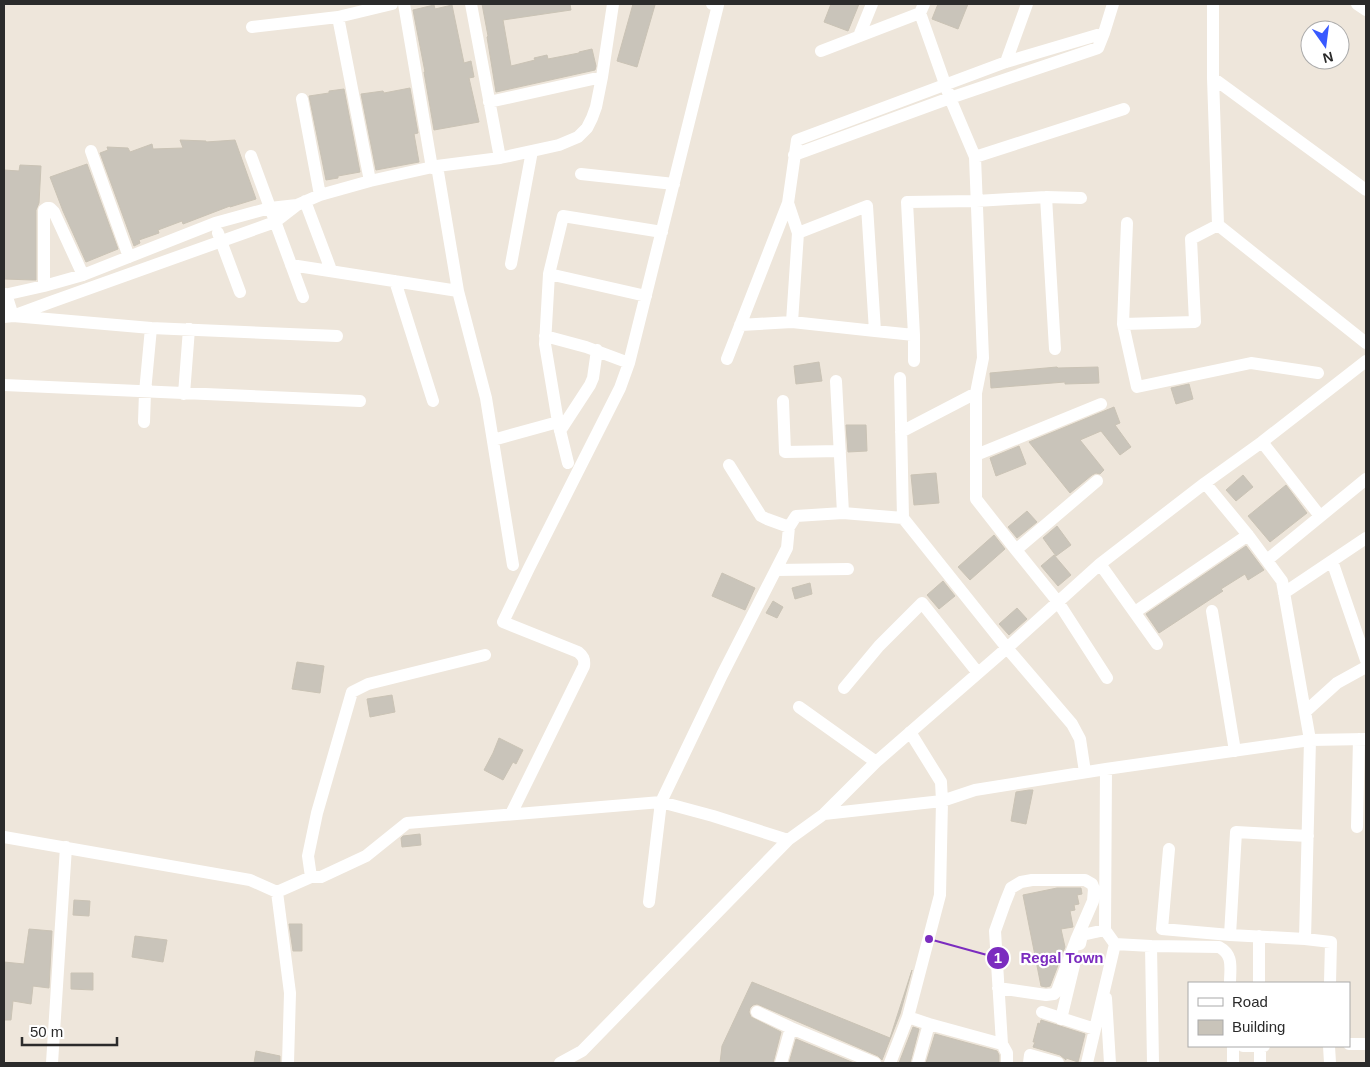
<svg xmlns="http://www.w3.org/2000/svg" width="1370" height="1067" viewBox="0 0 1370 1067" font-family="Helvetica,sans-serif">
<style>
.building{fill:#c9c4ba;stroke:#cac3b5}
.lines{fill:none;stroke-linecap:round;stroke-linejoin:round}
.minor{stroke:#fff;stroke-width:12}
.leader{fill:none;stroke:#7b2cbf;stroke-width:2}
.callout-dot{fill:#7b2cbf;stroke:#fff;stroke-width:2}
.mark-label{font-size:15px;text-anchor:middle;font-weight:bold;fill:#fff}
.callout-label{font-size:15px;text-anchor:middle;font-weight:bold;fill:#7b2cbf;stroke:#fff;stroke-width:4.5;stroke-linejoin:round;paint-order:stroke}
</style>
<rect width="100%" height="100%" fill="#eee6db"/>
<path class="building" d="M482,4H570L571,10L503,20L511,66L535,60L534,58L547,55L548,59L579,53V52L592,49L596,66L595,70L496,92L487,37L488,36Z
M633,4H650L655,5L637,67L617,61Z
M831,4H859L848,31L824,22Z
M938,4H968L958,29L932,19Z
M434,5L435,9L452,5L464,63L471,61L474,77L469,78L479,122L434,130L424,72H425L413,10Z
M410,88L418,133L414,134L419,162L376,170L361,94L383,91L384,93Z
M344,89L360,172L338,176V178L326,180L309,96L329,93V91Z
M180,140L206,141V142L235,140L256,199L230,207V206L183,224L182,221L158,230L159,233L139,240L140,243L134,246L100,153L108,150L107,147L128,148L130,152L152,144L153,149L183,148Z
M87,164L118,249L86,262L63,211L50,177Z
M20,165L41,166L39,203L36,210V280H33L4,279V170L19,171Z
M819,362L822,381L796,384L794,366Z
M1057,367L1058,368L1098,367L1099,383L1065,384V382L991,388L990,373Z
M1189,384L1193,399L1176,404L1171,388Z
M1114,407L1120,423L1115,425L1131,447L1120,455L1101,431L1080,440L1104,470L1100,474L1096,473L1092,475L1070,493L1029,442Z
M846,425H866L867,451L848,452Z
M1019,446L1026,464L996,476L990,458Z
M936,473L939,503L914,505L911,475Z
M1243,475L1253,487L1236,501L1226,490Z
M1286,485L1307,513L1270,542L1248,516Z
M1027,511L1037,522L1017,538L1008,527Z
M1057,526L1071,545L1056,556L1043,538Z
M994,535L1005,549L970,580L958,567Z
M1246,546L1264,570L1248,580L1245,574L1221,589L1223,591L1159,633L1146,614Z
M1054,555L1071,575L1058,586L1041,566Z
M722,573L755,588L745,610L712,596Z
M943,581L955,596L939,609L927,595Z
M810,583L812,594L795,599L792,588Z
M773,601L783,607L777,618L766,613Z
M1017,608L1027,619L1009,635L999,624Z
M297,662L324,666L320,693L292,689Z
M392,695L395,712L370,717L367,699Z
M499,738L523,750L516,764L513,762L503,780L484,770L493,753Z
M1029,790H1033L1026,824L1011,821L1016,792Z
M420,834L421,845L402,847L401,838L403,836Z
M1057,888H1081L1082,894L1077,895L1079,904L1074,905L1075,910L1070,911L1073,927L1061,929L1065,947L1050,986L1046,987L1041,986L1023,895Z
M74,900L90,901L89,916L73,915Z
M289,924H302V951H293Z
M29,929L52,931L49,988L33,986L31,1004L13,1001L11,1020H4V962L24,964Z
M135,936L167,940L163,962L132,957Z
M912,970L900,1014L882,1060L878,1056L757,1004L753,1005L750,1008L749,1012L751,1017L781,1032L773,1063H720L722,1046L752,982L890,1038Z
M71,973H93V990L71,989Z
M1041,1020L1085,1034L1078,1062L1066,1058V1060L1060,1055L1033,1047L1035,1042H1033L1038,1023L1040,1024Z
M913,1027L919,1029L910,1063H899Z
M935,1034L997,1051L999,1055V1063H926Z
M796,1039L854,1063H789Z
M256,1051L280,1056V1063H254Z"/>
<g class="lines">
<path class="minor" d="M404,4L432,168
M471,4L500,158
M924,4L920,13L950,98L975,157L983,358L976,393V499L1016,550L1058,602L1107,678
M1213,4V78L1218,225L1366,343
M1357,4L1366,10
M252,27L338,17
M859,36L872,4
M821,51L920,13
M1006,62L1027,4
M1213,78L1366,190
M302,99L320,195
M489,102L602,77L613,4
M91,151L129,257
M794,155L950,98L1098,48L1104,33L1113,4
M251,156L303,297
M975,157L1124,109
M437,166L458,291L486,398L513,565
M581,174L674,184
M370,181L338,17L392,4
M1046,197L1055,349
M305,201L331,270
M788,203L798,233L792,322
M1127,223L1123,324L1137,387L1251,363L1318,373
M218,233L240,292
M511,264L532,151
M291,265L458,291
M549,274L545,344L558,422L568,463
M395,281L433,401
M44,286V210L47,208H50L54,212L83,275
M6,294L13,316L151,328L337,336
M4,295L44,286L83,275L215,223L270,208L297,205L320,195L370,181L437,166L500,158L559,145L578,137L587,128L592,118L596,107L602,77
M646,296L549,274L563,216L662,232
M4,317L13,316L51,302L275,222L297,205
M1123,324L1195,322L1191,239L1218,225
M740,325L792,322L875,331L867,206L798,233
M875,331L914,335
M545,336L586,347L629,363
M727,359L788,203L797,140L1006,62L1104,33
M914,361V335L907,202L976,201L1046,197L1081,198
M900,378L903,518
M836,381L843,513
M4,385L360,401
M184,394L189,329
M783,401L785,452L840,451
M144,422L145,392L151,328
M560,431L590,385L593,378L597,350
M901,432L976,393
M493,440L558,422
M1262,442L1320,516
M976,455L1101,404
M729,465L761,516L767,519L789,527
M1205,483L1248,535L1282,581L1310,740L1305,939
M1016,550L1097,481
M1267,560L1366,479
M1332,561L1366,660
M1100,564L1157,644
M776,570L848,569
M1284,593L1366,538
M1212,611L1235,751
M1135,612L1248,535
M844,688L879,646L922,603L978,673
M799,707L876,762
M1305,712L1337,683L1366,667
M1106,769L1105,930L1115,944L1151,946L1153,1063
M511,814L584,666C585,659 583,656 578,652L503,622L529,568L620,388L629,363L718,5L712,4
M824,814L942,801L975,790L1106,769L1310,740L1366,739
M1357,827L1359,739
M4,837L250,880L277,892L311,877H321L366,856L407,823L661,802L713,816L788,840
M1169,849L1162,929L1230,935L1305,939L1331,942L1330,983
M311,877L308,856L317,813L352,692L368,684L485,655
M277,892L290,993L288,1063
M649,902L661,802L722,675L787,548L789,527L796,516L843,513L903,518L1007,648L1072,724L1080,739L1085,772
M1230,935L1236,832L1308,836
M1259,936V983
M1080,944L1082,935L1105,930
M1151,946L1219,947C1234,955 1230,968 1230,983
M998,988L1046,995L1054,994L1057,991L1076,940L1093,901L1094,889L1092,884L1085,880H1032L1021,882L1011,888L1005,903L995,931L1002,1044
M1106,998L1110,1063
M757,1012L791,1028L875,1063
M1042,1012L1095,1029
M908,1017L929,1024L1002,1044L1007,1053V1063
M1061,1019L1074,965
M1349,1044H1364
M1233,1046V1063
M1243,1046H1264
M1260,1046V1063
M1329,1046L1330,1063
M52,1063L66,847
M560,1063L582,1051L788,840L824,814L876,762L1007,648L1100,564L1205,483L1262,442L1366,361
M781,1063L791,1028
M890,1063L908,1017L940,895L942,801L941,782L910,732
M918,1063L929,1024
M1029,1063L1030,1055L1058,1063
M1087,1063L1115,944"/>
</g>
<path class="leader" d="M929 939L998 958"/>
<g class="callout-dot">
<circle cx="929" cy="939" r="5"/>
<circle cx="998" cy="958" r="12"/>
</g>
<g class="mark-label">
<text x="998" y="963">1</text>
</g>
<g class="callout-label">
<text x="1062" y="963">Regal Town</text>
</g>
<rect width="1370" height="1067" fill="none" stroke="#2b2b2b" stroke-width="10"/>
<rect x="1188" y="982" width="162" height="65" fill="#ffffff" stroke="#aaaaaa"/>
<rect x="1198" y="998" width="25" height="8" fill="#ffffff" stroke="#aaaaaa"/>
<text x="1232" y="1007" font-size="15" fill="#2b2b2b">Road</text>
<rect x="1198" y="1020" width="25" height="15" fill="#c9c4ba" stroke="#aaaaaa"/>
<text x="1232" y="1032" font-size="15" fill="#2b2b2b">Building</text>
<g transform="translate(1325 45) rotate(166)"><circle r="24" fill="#ffffff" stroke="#aaaaaa"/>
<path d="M0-4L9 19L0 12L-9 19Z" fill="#3859ff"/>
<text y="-8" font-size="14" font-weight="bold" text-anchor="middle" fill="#2b2b2b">N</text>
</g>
<path d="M22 1037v8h95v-8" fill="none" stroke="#2b2b2b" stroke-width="2.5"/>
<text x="30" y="1037" font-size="15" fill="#2b2b2b" stroke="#ffffff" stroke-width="4" paint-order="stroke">50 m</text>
</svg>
